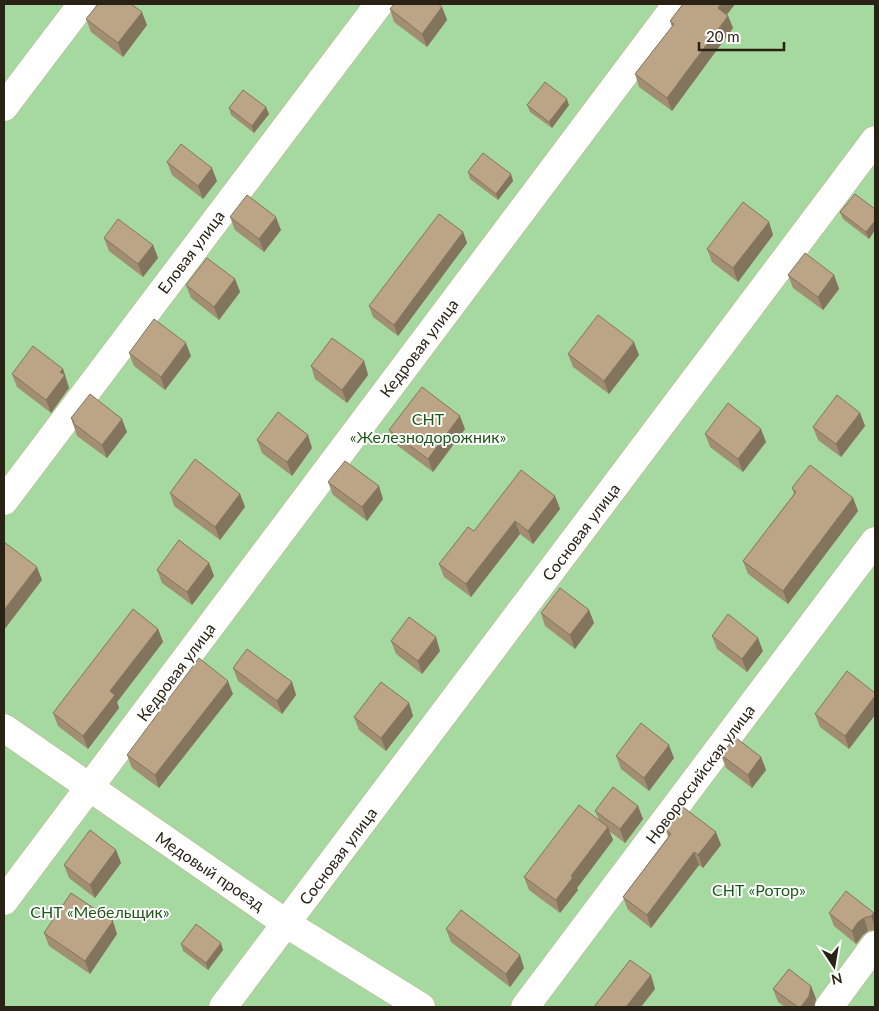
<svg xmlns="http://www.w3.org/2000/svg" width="879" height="1011" viewBox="0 0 879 1011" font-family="Lato,sans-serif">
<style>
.green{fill:#a5d99f}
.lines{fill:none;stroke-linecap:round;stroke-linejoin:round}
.minor-casing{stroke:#c5af90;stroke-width:29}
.minor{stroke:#fff;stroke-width:28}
.wall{fill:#a18e73}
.shaded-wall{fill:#83745e}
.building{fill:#bba586;stroke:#83745e}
.labels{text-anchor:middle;stroke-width:4;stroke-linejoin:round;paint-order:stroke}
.street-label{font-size:16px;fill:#2b2216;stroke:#fff}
.park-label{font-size:16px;fill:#1d5a17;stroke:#fff}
</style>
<rect width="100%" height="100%" fill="#f9e2c2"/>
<path class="green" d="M4,4H875V1007H4Z"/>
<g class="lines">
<g class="minor-casing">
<path id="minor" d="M4,107L82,4
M4,501L379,4
M4,728L287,924L421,1007
M4,901L677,4
M223,1007L875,140
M525,1007L875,541
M829,1007L875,945"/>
</g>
<use href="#minor" class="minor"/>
</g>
<path class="wall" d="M683,4H735L727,15L728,16L733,28L672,111L639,87L635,74L672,27L670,21Z
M442,7L447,20L427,47L394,22L390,9Z
M86,19L147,25L123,57L91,32Z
M527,105H569L552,128L530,112Z
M229,108L269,114L254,133L231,115Z
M167,162L217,181L203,199L172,175Z
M468,172L513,181L498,200L470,179Z
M875,209V230L869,239L843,219L840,212Z
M230,217L281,230L264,252L235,230Z
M769,222L773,235L738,282L712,262L707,249Z
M463,232L467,243L398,336L373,317L369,306Z
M104,238L153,245L158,258L143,277L109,251Z
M788,275H834L839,289L823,310L793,288Z
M235,279L240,292L219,320L191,298L186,285Z
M129,353L191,356L165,390L134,366Z
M568,354L639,355L609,394L573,367Z
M364,361L368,375L347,403L315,379L311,366Z
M63,369L69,388L51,413L17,387L12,374Z
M860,413L865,426L841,457L818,440L813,427Z
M71,418L127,432L107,458L77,436Z
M465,429L433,472L394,443L389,430Z
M705,434L766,442L743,472L710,447Z
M257,440L312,448L292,476L262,453Z
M328,482L383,499L367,521L333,495Z
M792,488L853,498L858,511L788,604L748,574L743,561L794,494Z
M170,493L240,494L245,507L220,540L174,506Z
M555,496L560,509L533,544L520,534L471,597L444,577L439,564L474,531Z
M209,563L214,576L192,605L162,583L157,570Z
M589,610L594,623L575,649L545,626L541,613Z
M158,629L163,642L117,702L119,708L88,749L58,726L53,713Z
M712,636L763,651L747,672L717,649Z
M391,641L440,651L422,674L396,654Z
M233,668L292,682L296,695L282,714L238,681Z
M875,693V715L849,749L820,727L815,714Z
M233,694L159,788L132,768L127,755Z
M409,703L413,716L386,751L359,730L354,717Z
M721,755L761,757L766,770L752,788L726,768Z
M616,756L674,758L649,791L621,769Z
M638,806L643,819L625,843L609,831L613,840L577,888L578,890L560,913L529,890L524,877L599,820L595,811Z
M666,830L721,845L703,868L699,865L651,928L628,910L623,897L668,837Z
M116,850L121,863L95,898L69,878L64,865Z
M829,913H874L875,917V930L868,931L863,935L856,944L834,926Z
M446,929L524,968L510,987L451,942Z
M44,933L117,934L90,974L49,946Z
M181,944L223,950L208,970L183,951Z
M811,986L816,999L814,1007H785L778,1002L773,989Z"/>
<path class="shaded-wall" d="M721,4H735L722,20L718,8Z
M442,7L447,20L427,47L422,34Z
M142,12L147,25L123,57L118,43Z
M728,16L733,28L672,111L667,98Z
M567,99L569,105L552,128L549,122Z
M266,107L269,114L254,133L252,126Z
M212,168L217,181L203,199L198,186Z
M511,174L513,181L498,200L496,194Z
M276,217L281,230L264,252L259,239Z
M875,221V230L869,239L866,232Z
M769,222L773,235L738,282L733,268Z
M463,232L467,243L398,336L394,325Z
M153,245L158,258L143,277L138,264Z
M834,275L839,289L823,310L818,297Z
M235,279L240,292L219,320L214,307Z
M634,342L639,355L609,394L604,381Z
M186,343L191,356L165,390L161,377Z
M364,361L368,375L347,403L342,390Z
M63,369L69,388L51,413L46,400L60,372Z
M860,413L865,426L841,457L836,444Z
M460,416L465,429L433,472L428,459Z
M122,419L127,432L107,458L102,445Z
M761,429L766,442L743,472L738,459Z
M308,435L312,448L292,476L287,462Z
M379,486L383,499L367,521L362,507Z
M240,494L245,507L220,540L215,527Z
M555,496L560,509L533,544L528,531Z
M853,498L858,511L788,604L783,591Z
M515,521L520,534L471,597L466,584Z
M209,563L214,576L192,605L187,592Z
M37,567L42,580L4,630V610Z
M589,610L594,623L575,649L570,635Z
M158,629L163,642L117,702L119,708L88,749L83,736L110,691Z
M436,637L440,651L422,674L418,661Z
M758,638L763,651L747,672L742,659Z
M228,681L233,694L159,788L155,775Z
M292,682L296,695L282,714L277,701Z
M875,696V715L849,749L845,736Z
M409,703L413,716L386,751L381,738Z
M669,745L674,758L649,791L644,778Z
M761,757L766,770L752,788L748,775Z
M638,806L643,819L625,843L620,829Z
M608,827L613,840L577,888L578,890L560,913L556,900L571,876Z
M716,832L721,845L703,868L698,855Z
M116,850L121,863L95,898L90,885Z
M694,852L699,865L651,928L647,915Z
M874,913L875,917V927L871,916Z
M864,918L868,931L863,935L856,944L852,931L858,922Z
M113,921L117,934L90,974L85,961Z
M221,943L223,950L208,970L206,963Z
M520,955L524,968L510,987L506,974Z
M651,975L655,989L641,1007H626Z
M811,986L816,999L814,1007H801Z"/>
<path class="building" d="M98,4H131L142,12L118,43L86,19Z
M394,4H438L442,7L422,34L390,9Z
M683,4H721L718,8L728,16L667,98L635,74L674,24L670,21Z
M545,82L567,99L549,122L527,105Z
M243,90L266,107L252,126L229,108Z
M181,144L212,168L198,186L167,162Z
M483,153L511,174L496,194L468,172Z
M855,194L875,209V221L866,232L840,212Z
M247,195L276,217L259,239L230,217Z
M743,202L769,222L733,268L707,249Z
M439,214L463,232L394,325L369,306Z
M118,219L153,245L138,264L104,238Z
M805,253L834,275L818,297L788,275Z
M207,258L235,279L214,307L186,285Z
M598,315L634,342L604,381L568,354Z
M154,319L186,343L161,377L129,353Z
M332,338L364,361L342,390L311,366Z
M33,346L63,369L60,372L65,375L46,400L12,374Z
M422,387L460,416L428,459L389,430Z
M90,394L122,419L102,445L73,423L74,421L71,418Z
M837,395L860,413L836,444L813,427Z
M728,403L761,429L738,459L705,434Z
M278,412L308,435L287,462L257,440Z
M195,459L240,494L215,527L170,493Z
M345,461L379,486L362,507L328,482Z
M810,465L853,498L783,591L743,561L796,492L792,488Z
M521,470L555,496L528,531L515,521L466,584L439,564L468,527L474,531Z
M179,540L209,563L187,592L157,570Z
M4,542L37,567L4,610Z
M560,588L589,610L570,635L541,613Z
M133,609L158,629L110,691L115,695L83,736L53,713Z
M728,614L758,638L742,659L712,636Z
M409,617L436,637L418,661L391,641Z
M247,649L292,682L277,701L233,668Z
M199,658L228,681L155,775L127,755Z
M847,671L875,693V696L845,736L815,714Z
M381,682L409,703L381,738L354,717Z
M641,723L669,745L644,778L616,756Z
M735,737L761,757L748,775L721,755Z
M613,787L638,806L620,829L595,811Z
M579,805L608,827L571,876L573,877L556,900L524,877Z
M683,807L716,832L698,855L694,852L647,915L623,897L671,834L666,830Z
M90,830L116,850L90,885L64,865Z
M846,891L874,913L871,916L864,918L858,922L852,931L829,913Z
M71,893L113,921L85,961L44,933Z
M461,910L520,955L506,974L446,929Z
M196,924L221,943L206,963L181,944Z
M630,960L651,975L626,1007H594Z
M789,969L811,986L809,996L801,1007H798L773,989Z"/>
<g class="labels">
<g class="street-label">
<text transform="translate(191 252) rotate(-53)" y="6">Еловая улица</text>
<text transform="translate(419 348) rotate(-53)" y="6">Кедровая улица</text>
<text transform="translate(581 532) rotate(-53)" y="6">Сосновая улица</text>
<text transform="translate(176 672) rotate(-53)" y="6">Кедровая улица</text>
<text transform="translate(700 774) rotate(-53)" y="6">Новороссийская улица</text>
<text transform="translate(338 856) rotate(-53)" y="6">Сосновая улица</text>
<text transform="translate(210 871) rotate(34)" y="6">Медовый проезд</text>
</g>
<g class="park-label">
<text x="428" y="425">СНТ<tspan x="428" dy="18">«Железнодорожник»</tspan></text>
<text x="759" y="896">СНТ «Ротор»</text>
<text x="100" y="918">СНТ «Мебельщик»</text>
</g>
</g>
<rect width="879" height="1011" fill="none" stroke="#2b2216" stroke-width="10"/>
<g transform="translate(834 966) rotate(168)" stroke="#ffffff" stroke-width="4" paint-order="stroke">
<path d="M0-4L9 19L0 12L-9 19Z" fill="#2b2216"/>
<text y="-8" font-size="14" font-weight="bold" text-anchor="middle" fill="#2b2216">N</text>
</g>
<path d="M699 42v8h85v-8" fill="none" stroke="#2b2216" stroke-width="2.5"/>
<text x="706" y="42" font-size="15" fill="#2b2216" stroke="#ffffff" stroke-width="4" paint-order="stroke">20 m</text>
</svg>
